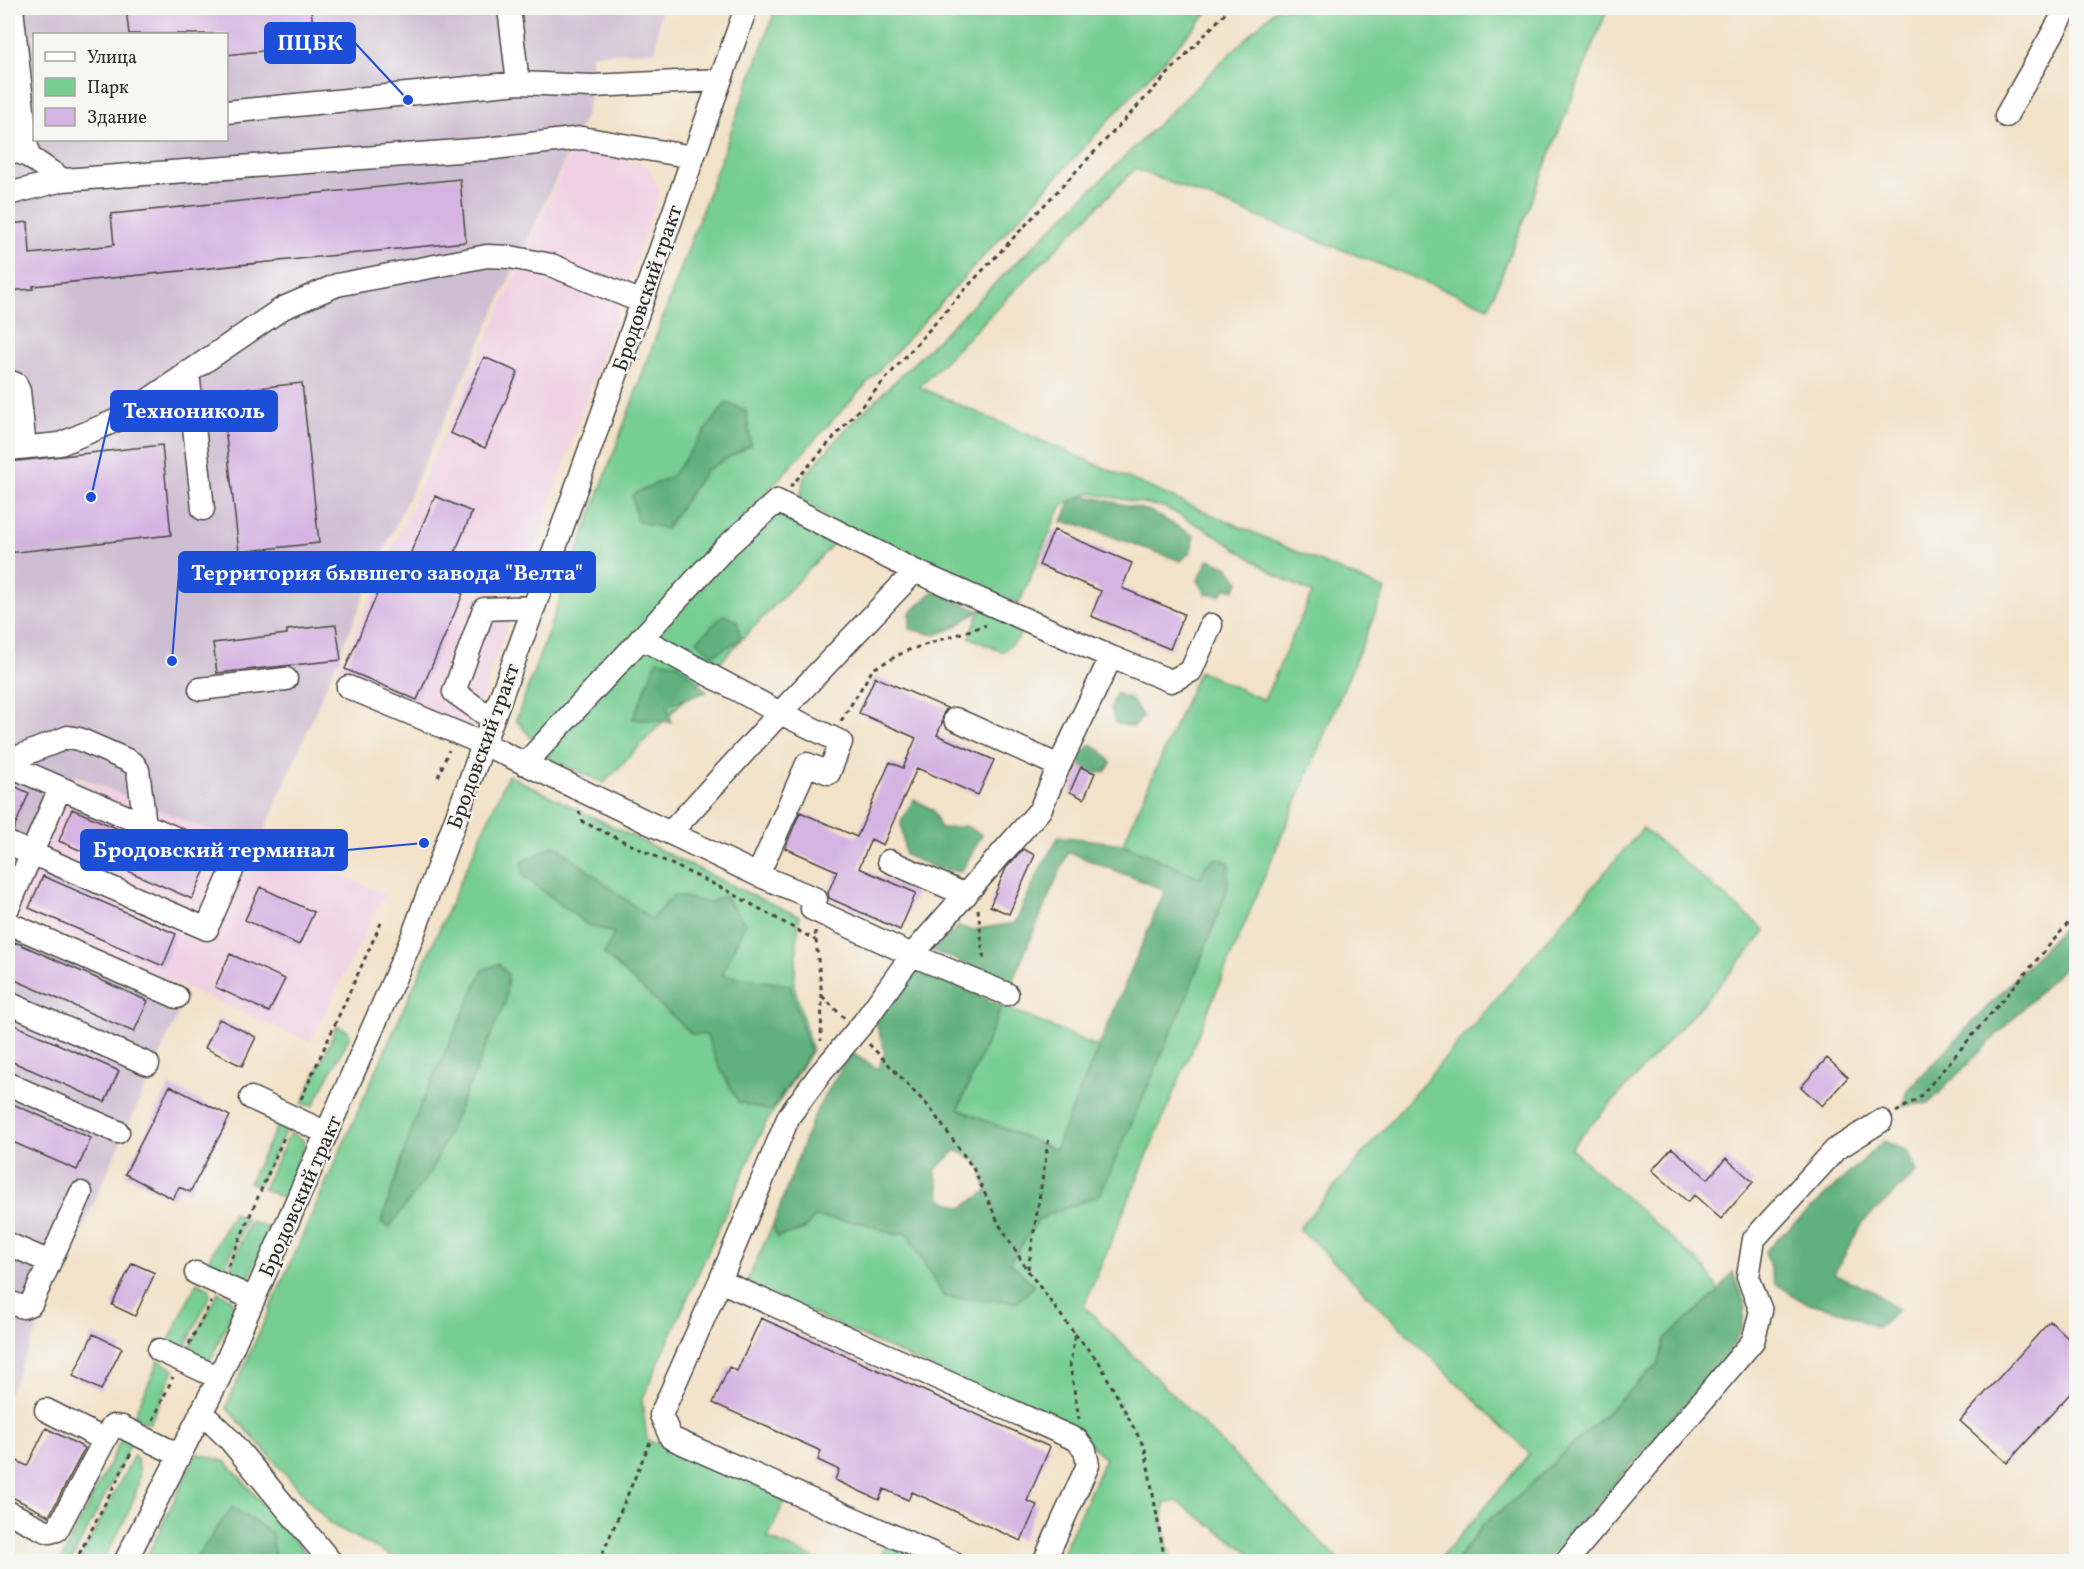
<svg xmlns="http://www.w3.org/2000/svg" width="2084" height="1569" viewBox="0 0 2084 1569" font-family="Vollkorn,serif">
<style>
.built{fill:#f0d0e4}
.industrial{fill:#cebed1;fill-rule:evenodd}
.green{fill:#77ce93;stroke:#517c5f;stroke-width:1.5}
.forest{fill:#61b17d;stroke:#466e54;stroke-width:1.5;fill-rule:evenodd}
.building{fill:#d5b3e2}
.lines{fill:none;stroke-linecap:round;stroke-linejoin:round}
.minor-casing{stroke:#494643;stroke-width:25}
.path{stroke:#494643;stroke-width:3;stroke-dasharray:4.5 4.5;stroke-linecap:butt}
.minor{stroke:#fff;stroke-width:22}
.labels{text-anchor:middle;stroke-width:4.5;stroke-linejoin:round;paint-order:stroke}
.street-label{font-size:21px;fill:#2b2b2b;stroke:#f6f6f2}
.leader{fill:none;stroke:#1d4ed8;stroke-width:2}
.callout-dot{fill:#1d4ed8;stroke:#f6f6f2;stroke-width:2}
.callout{fill:#1d4ed8;stroke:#1d4ed8;stroke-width:2}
.callout-label{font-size:22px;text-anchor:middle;font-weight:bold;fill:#fff}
</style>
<rect width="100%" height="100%" fill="#f6f6f2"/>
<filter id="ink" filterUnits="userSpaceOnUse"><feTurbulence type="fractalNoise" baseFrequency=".0167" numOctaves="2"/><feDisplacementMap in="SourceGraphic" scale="12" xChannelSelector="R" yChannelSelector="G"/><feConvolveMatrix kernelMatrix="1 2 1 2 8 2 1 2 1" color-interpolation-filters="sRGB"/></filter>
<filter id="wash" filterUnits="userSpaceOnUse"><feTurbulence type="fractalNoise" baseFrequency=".008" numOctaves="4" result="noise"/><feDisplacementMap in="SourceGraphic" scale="24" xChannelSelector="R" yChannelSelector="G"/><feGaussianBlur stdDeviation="1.35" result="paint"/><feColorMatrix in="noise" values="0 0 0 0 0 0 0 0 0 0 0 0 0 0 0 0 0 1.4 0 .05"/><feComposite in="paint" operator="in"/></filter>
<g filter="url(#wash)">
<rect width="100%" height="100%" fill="#f2e2c8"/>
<path class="built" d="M573,147L647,165L660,191L471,728L337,672Z
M75,778L265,843L385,894L310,1042L17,914Z"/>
<path class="industrial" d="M8,8H660L656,51L591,54L592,86L586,114L385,548L256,850L75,775L10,919L186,996L8,1395ZM34,34H226V140H34Z"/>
<path class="green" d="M776,8H1212L536,743L516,720Z
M1277,8H1608L1489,307L1135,169L919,387L1385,590L1084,1306L1340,1561H1261L1177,1501L1164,1504L1163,1525L1171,1561H1059L1105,1459L1083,1437L746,1283L773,1225L777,1237L804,1229L815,1217L864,1223L896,1235L906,1232L944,1297L1017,1302L1034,1286L1010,1262L1037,1222L1047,1215L1100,1194L1185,1001L1227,890L1229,862L1201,878L1123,844L1199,671L1264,700L1312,593L1278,576L1209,531L1164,507L1089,493L1061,506L1019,604L837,524L800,499L804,477L844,431Z
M775,510L837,540L604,783L541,755Z
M982,607L1023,626L1018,639L1002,652L969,637Z
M508,775L741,890L799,916L794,985L812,1050L764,1126L642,1400L647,1440L786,1498L768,1538L820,1561H401L330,1524L226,1407Z
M1643,828L1766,931L1713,992L1570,1148L1706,1269L1719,1292L1665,1339L1659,1363L1514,1500L1484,1524L1455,1561H1438L1530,1454L1299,1228Z
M1002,1006L1099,1047L1055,1150L958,1109Z
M337,1026L348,1031L350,1036L313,1106L302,1104Z
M278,1125L285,1127L286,1130L258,1186L249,1182Z
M290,1133L302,1139L305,1143L283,1198L263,1189Z
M233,1213L246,1219L219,1281L201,1274Z
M250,1221L267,1227L269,1233L243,1292L223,1283Z
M197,1282L209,1288L210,1295L180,1358L164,1351Z
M218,1292L232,1299L234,1308L211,1359L203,1368L184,1359Z
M159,1360L174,1370L150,1423L133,1418Z
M127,1428L135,1433L120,1467L71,1561L60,1562Z
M197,1453L226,1462L313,1561L144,1562Z
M134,1455C153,1479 115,1539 102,1561H79Z
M887,1542L934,1562H878Z"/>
<path class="forest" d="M726,403L746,410L751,445L706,470L666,529L637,521L632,495L672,476Z
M1087,496L1150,511L1194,536L1191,551L1181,561L1077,524L1062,522L1071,501Z
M1209,559L1228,567L1239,582L1234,590L1226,588L1220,595L1206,594L1198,580Z
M934,591L979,611L951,629L934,635L910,629V613Z
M723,615L737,620L741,639L713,655L697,641Z
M657,660L678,664L707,692L667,705L671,722L633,719Z
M1116,693L1131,699L1143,717L1133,727L1115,723L1111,708Z
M1090,745L1101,750L1111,763L1105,772L1095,773L1081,767V755Z
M914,799L933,810L941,829L966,826L982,835L961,872L939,869L905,855L901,822Z
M1059,836L1123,844L1201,878L1205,866L1216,858L1229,862L1227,890L1185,1001L1100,1195L1047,1215L1037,1222L1010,1262L1034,1286L1017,1302L944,1297L906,1232L896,1235L864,1223L815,1217L804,1229L777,1237L773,1225L810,1125L818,1108L850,1052L878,1069L885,1052L875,1019L898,997L917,968L1002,1006L958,1109L1055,1150L1165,890L1068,852L1012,982L931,950L958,926L971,930L1015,923L1041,867ZM956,1150L979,1162L987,1191L962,1208L941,1199L935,1170Z
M555,845L651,919L674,895L709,903L724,896L745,923L722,975L790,985L810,1052L774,1107L769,1111L738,1102L715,1058L707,1035L692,1034L604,954L614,933L588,925L523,876L522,862Z
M2076,923V955L1929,1103L1903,1106L1906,1092L2066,925Z
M499,964L508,975L505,1003L432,1170L389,1228L381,1222L418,1111L483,970Z
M1884,1141L1908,1151L1917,1172L1863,1222L1834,1274L1874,1292L1898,1310L1877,1328L1847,1313L1802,1301L1774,1282L1765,1251Z
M1733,1272L1745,1304L1742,1327L1727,1356L1547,1561L1455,1562L1484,1524L1514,1500L1659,1363L1665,1339L1718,1292Z
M232,1507L272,1533L275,1561H194Z"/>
<g id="blocks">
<path class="building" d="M126,8H311L315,45L226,55V34H129Z
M460,179L466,242L33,286V289L8,291V224L28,222L30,254L114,245L111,214Z
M484,357L518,372L485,448L450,433Z
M302,383L319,543L239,552L221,392Z
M162,445L171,535L8,553V462Z
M435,496L472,512L441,585L463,594L417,700L345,669L391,562L404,568Z
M1054,530L1132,563L1122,588L1184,614L1170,649L1091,616L1101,591L1039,565Z
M336,625L341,660L217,673L213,643L287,634V630Z
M875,677L947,708L943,714L942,723L937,735L994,760L978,795L917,768L883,845L871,839L859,868L916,893L900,930L829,898L828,893L837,871L785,848L800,812L857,837L890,762L903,768L916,738L859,713Z
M1081,767L1095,773L1084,799L1070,792Z
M8,783L29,793L13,831L8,830Z
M72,809L206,867L192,899L59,841Z
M1023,849L1035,855L1009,914L990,906L1006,868Z
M43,876L176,934L163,966L29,908Z
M260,887L314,912L299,945L245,920Z
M15,942L148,1001L134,1032L8,977V958Z
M230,954L285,979L269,1012L215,987Z
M219,1019L256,1037L242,1066L205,1048Z
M8,1022L119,1071L105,1102L8,1060Z
M1827,1058L1848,1077L1822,1106L1801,1087Z
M170,1086L230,1116L190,1192L179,1187L173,1199L125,1174Z
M8,1102L91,1138L77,1170L8,1140Z
M1672,1148L1708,1179L1726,1158L1753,1182L1721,1219L1694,1195L1688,1202L1652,1170Z
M132,1263L155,1273L135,1316L112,1305Z
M761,1318L1050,1447L1027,1501L1037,1505L1021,1541L912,1492L908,1500L884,1489L879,1500L835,1480L839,1470L818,1460L821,1451L713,1403L729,1367L737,1371Z
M2050,1321L2076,1346V1387L2007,1463L1960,1421Z
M93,1334L122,1348L101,1390L73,1376Z
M46,1428L85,1448L49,1516L8,1495V1456L27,1466Z"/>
</g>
</g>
<g filter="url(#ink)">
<use href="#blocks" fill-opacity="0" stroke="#494643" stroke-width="1.5"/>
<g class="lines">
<g class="minor-casing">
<path id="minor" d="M12,8L28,156
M509,8L518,83
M226,112L518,83L592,86L720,80
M2006,116L2067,8
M8,148L28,156L63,180L486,149L582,138L693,157
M8,194L63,180
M188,372L203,509
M8,381L16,384L19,391L25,447
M8,449L60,444L122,418L283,308L337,285L487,256L510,257L551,265L642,302
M1111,657L1171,681L1191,671L1211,625
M348,687L484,744L758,875L807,764L829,773L841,742L780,713L641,638
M200,689L286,679
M492,719L454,692L484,609L534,607
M955,719L1059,766
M8,761L68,737L79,739L127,760L134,764L138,770L145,825
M525,764L726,547L777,501L915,571L1111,657L1059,766L1040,810L912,955L864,1022L820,1074L789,1116L720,1281L1077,1440L1085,1450L1088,1465L1044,1562
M8,765L235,864L209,923
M670,833L780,713L915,571
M8,843L207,929
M889,861L966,895
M758,875L816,899L812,909L912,955L1007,994
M8,908L60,788
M8,923L177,997
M8,1003L148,1064
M8,1084L118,1132
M251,1098L327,1133
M8,1244L50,1262
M196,1273L254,1299
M720,1281L661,1415L671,1438L952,1562
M8,1302L23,1307L31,1304L81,1193
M159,1350L219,1378
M46,1410L103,1439
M201,1412L229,1439L331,1562
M8,1512L44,1530L50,1532L57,1530L112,1426L122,1427L179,1455
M125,1562L219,1378L410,943L534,607L746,8
M1566,1562L1753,1341L1761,1311L1748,1277L1754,1239L1835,1150L1881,1121"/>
</g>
<path class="path" d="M790,487L968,286L1230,8
M841,721L873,669L906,651L986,625
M438,777L449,750
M579,811L583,822L728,891L815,940
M978,909L984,962
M815,931L822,996L821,1041
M822,996L844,1018
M869,1044L930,1108L973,1168L999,1224L1028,1271L1075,1334L1070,1365L1079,1419
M301,1099L381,923
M1896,1112L1919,1098L2076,914
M228,1266L285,1135
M1028,1269L1049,1137
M1075,1334L1099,1362L1145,1449L1165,1562
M189,1344L211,1302
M153,1420L173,1377
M75,1562L131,1453
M599,1562L650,1442"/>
<use href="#minor" class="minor"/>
</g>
</g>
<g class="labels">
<g class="street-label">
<text transform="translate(647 288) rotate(-71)" y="7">Бродовский тракт</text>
<text transform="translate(483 746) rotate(-70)" y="7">Бродовский тракт</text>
<text transform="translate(300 1196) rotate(-66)" y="7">Бродовский тракт</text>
</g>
</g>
<path class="leader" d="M408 100L355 43M91 497L111 411M172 661L179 572M424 843L347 850"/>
<g class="callout-dot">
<circle cx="408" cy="100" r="6"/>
<circle cx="91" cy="497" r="6"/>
<circle cx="172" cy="661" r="6"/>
<circle cx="424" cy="843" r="6"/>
</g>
<g class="callout">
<rect x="265" y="23" width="90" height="40" rx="6"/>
<rect x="111" y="391" width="166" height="40" rx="6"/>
<rect x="179" y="552" width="416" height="40" rx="6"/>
<rect x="81" y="830" width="266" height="40" rx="6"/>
</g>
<g class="callout-label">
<text x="310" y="50">ПЦБК</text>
<text x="194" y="418">Технониколь</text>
<text x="387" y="580">Территория бывшего завода "Велта"</text>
<text x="214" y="857">Бродовский терминал</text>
</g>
<rect width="2084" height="1569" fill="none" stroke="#f6f6f2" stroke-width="30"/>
<rect x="33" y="33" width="195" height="108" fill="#f6f6f2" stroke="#a5a5a2" stroke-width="1.5"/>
<rect x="45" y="52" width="30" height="9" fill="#ffffff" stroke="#a5a5a2" stroke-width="1.5"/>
<text x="87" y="63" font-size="18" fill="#2b2b2b">Улица</text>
<rect x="45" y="78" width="30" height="18" fill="#77ce93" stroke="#a5a5a2" stroke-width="1.5"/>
<text x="87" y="93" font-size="18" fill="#2b2b2b">Парк</text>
<rect x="45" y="108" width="30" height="18" fill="#d5b3e2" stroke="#a5a5a2" stroke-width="1.5"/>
<text x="87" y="123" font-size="18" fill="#2b2b2b">Здание</text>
</svg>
